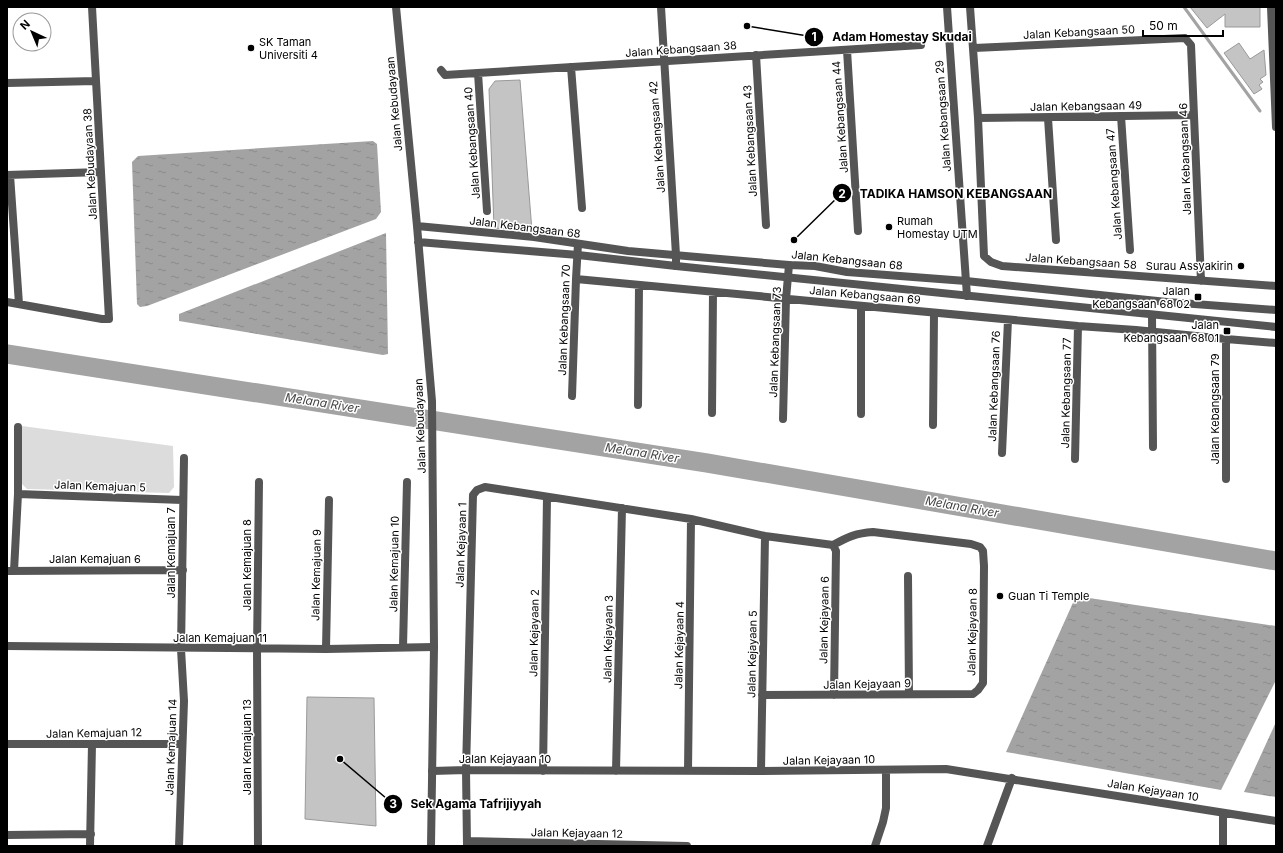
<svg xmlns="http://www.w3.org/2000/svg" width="1283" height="853" viewBox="0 0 1283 853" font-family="Inter,sans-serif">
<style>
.green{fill:#dcdcdc}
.water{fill:url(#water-ripples)}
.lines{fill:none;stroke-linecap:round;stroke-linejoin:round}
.stream{stroke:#a3a3a3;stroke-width:3}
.river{stroke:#a3a3a3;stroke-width:19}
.building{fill:#c4c4c4;stroke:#999}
.minor{stroke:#555;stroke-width:8}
.tertiary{stroke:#555;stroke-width:8}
.poi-dot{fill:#000;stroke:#fff;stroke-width:1.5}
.labels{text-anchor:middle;stroke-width:3;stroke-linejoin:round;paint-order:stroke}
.street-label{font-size:11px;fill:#000;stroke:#fff}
.poi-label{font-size:11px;fill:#000;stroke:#fff;text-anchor:start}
.water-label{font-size:12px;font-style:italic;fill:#444;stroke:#fff}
.leader{fill:none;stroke:#000;stroke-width:1.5}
.callout-dot{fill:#000;stroke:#fff;stroke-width:1.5}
.mark-label{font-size:12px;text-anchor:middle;font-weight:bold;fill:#fff}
.callout-label{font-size:12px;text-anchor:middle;font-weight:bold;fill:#000;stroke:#fff;stroke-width:3;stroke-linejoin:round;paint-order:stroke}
</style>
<defs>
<pattern id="water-ripples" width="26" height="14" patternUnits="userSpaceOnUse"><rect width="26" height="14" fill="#a3a3a3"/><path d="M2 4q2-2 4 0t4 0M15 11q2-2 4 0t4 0" fill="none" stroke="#8b8b8b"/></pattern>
</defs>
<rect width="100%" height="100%" fill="#fff"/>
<path class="green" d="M22,426L173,446L174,487L169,493L27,489L21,483Z"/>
<path class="water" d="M373,141L377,144L381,212L376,219L147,306L140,307L137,304L132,162L138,156Z
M386,233L388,354L383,355L179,321V314Z
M1076,596L1276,626V680L1221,790L1006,752Z
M1276,722V797L1244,792Z"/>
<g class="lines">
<path class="stream" d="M1184,7L1260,111"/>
<path class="river" d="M7,354L707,463L1276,561"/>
</g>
<path class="building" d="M1190,7H1260V27H1225V14L1207,28Z
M1239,43L1250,59L1264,50L1266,75L1260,79L1263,82L1259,85L1262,89L1254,94L1224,53Z
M520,80L532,231L494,228L489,89L495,81Z
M307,697L374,698L376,826L305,819Z"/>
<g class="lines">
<path class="minor" d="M661,7L676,255V266
M947,7L967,296
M970,7L978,118L984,256L991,262L1002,266L1276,286
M1271,7L1276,127
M974,48L1185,38L1191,45L1201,281
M847,50L858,231
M756,55L766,225
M571,67L582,208
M441,70L445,75L921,45
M478,73L487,211
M7,83L96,81
M1121,116L1130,250
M978,118L1194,115
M1048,118L1056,240
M7,175L101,172
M10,175L19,304
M576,279L1078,326L1136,330L1226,339L1276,343
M7,302L102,319H109L92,7
M861,306V414
M1152,315L1153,447
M572,396L576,279L578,244
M638,405L639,286
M712,413L713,292
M783,419L786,299L789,265
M933,425L934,313
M1002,453L1008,320
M1075,459L1078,326
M1226,479V339
M18,494L182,500
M833,545L836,551L834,695
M7,571L183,570
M14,571L18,494V427
M908,576L909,694
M7,646L326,649L434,647
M403,647L407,482
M326,649L329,500
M762,695L973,694L978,690L983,683L984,566L983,551L980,547L971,544L873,532C856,533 848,537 833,545
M7,744H182
M432,771L466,770L761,771L946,769L1276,821
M543,771L547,497
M616,771L622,508
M688,771L691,519
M761,771L765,536
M7,835L91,834
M467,841L687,846
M90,846L92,744
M179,846L184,701L181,649L184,458
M258,846L257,649L259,482
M467,846L466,770L473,495L477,490L485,487L691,519L765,536L833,545
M875,846L883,822L886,808V770
M987,846L1012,778
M1223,846V813"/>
<path class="tertiary" d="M396,7L417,226L432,401L434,647L431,846
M417,226L534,237L628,251L789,265L815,266L847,272L966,281L1167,302L1276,310
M418,242L578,255L676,266L1276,327"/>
</g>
<g class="poi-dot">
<circle cx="251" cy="48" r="4"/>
<circle cx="889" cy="227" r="4"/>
<circle cx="1241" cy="266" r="4"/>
<rect x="1194" y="293" width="8" height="8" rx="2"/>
<rect x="1223" y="327" width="8" height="8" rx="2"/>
<circle cx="1000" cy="596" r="4"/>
</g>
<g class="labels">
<g class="street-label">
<text transform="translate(1079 32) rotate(-3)" y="4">Jalan Kebangsaan 50</text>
<text transform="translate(681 49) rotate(-4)" y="4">Jalan Kebangsaan 38</text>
<text transform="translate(394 104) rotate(-95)" y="4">Jalan Kebudayaan</text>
<text transform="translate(1086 106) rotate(-1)" y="4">Jalan Kebangsaan 49</text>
<text transform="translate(943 116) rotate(-94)" y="4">Jalan Kebangsaan 29</text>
<text transform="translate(840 117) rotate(-94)" y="4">Jalan Kebangsaan 44</text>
<text transform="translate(657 137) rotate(-94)" y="4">Jalan Kebangsaan 42</text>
<text transform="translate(750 141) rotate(-93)" y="4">Jalan Kebangsaan 43</text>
<text transform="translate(472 143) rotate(-94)" y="4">Jalan Kebangsaan 40</text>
<text transform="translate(1185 159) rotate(-92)" y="4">Jalan Kebangsaan 46</text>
<text transform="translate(90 164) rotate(-93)" y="4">Jalan Kebudayaan 38</text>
<text transform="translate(1114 184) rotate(-94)" y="4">Jalan Kebangsaan 47</text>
<text transform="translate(525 227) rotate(7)" y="4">Jalan Kebangsaan 68</text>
<text transform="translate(847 260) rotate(6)" y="4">Jalan Kebangsaan 68</text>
<text transform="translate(1081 261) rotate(4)" y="4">Jalan Kebangsaan 58</text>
<text transform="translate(865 295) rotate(5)" y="4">Jalan Kebangsaan 69</text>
<text transform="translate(564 320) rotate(-88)" y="4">Jalan Kebangsaan 70</text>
<text transform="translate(775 342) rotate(-88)" y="4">Jalan Kebangsaan 73</text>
<text transform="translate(994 386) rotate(-88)" y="4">Jalan Kebangsaan 76</text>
<text transform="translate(1066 393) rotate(-89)" y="4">Jalan Kebangsaan 77</text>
<text transform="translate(1215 409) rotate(-90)" y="4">Jalan Kebangsaan 79</text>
<text transform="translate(420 426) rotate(-92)" y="4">Jalan Kebudayaan</text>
<text transform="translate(100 486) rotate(2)" y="4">Jalan Kemajuan 5</text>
<text transform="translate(461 545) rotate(-88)" y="4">Jalan Kejayaan 1</text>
<text transform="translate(171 553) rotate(-90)" y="4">Jalan Kemajuan 7</text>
<text x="95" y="563">Jalan Kemajuan 6</text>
<text transform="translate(394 564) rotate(-89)" y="4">Jalan Kemajuan 10</text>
<text transform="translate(247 565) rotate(-90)" y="4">Jalan Kemajuan 8</text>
<text transform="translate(316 575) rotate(-89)" y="4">Jalan Kemajuan 9</text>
<text transform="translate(824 620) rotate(-89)" y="4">Jalan Kejayaan 6</text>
<text transform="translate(972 632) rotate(-89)" y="4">Jalan Kejayaan 8</text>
<text transform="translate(534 633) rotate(-89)" y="4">Jalan Kejayaan 2</text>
<text x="220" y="642">Jalan Kemajuan 11</text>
<text transform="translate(608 639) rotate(-89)" y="4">Jalan Kejayaan 3</text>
<text transform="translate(679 645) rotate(-89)" y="4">Jalan Kejayaan 4</text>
<text transform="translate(752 654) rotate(-89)" y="4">Jalan Kejayaan 5</text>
<text transform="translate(867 684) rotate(-1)" y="4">Jalan Kejayaan 9</text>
<text transform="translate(94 733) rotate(-1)" y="4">Jalan Kemajuan 12</text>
<text transform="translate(171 747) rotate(-88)" y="4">Jalan Kemajuan 14</text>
<text transform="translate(247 747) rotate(-90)" y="4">Jalan Kemajuan 13</text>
<text x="505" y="763">Jalan Kejayaan 10</text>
<text transform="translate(829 760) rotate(-1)" y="4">Jalan Kejayaan 10</text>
<text transform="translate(1153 790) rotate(9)" y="4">Jalan Kejayaan 10</text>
<text transform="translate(577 833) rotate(1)" y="4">Jalan Kejayaan 12</text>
</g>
<g class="poi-label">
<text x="259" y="46">SK Taman<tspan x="259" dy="13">Universiti 4</tspan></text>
<text x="897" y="225">Rumah<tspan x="897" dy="13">Homestay UTM</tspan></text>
<text x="1233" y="270" text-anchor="end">Surau Assyakirin</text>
<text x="1190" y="295" text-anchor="end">Jalan<tspan x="1190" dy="13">Kebangsaan 68 02</tspan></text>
<text x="1219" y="329" text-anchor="end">Jalan<tspan x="1219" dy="13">Kebangsaan 68 01</tspan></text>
<text x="1008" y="600">Guan Ti Temple</text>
</g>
<g class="water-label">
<text transform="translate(322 403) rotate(9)" y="4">Melana River</text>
<text transform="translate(642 453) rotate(9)" y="4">Melana River</text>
<text transform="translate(962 507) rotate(10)" y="4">Melana River</text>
</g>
</g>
<path class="leader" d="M747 26L814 37M794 240L842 193M340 759L393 804"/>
<g class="callout-dot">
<circle cx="747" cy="26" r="4"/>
<circle cx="794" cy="240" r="4"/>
<circle cx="340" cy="759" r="4"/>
<circle cx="814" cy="37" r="10"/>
<circle cx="842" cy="193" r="10"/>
<circle cx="393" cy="804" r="10"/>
</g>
<g class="mark-label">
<text x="814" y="41">1</text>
<text x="842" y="198">2</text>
<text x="393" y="808">3</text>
</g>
<g class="callout-label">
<text x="902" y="41">Adam Homestay Skudai</text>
<text x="956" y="198">TADIKA HAMSON KEBANGSAAN</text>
<text x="476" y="808">Sek Agama Tafrijiyyah</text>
</g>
<rect width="1283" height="853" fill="none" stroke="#000000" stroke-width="16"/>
<g transform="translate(32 32) rotate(316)"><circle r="19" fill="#ffffff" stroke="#999999"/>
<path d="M0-3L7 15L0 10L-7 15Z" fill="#000000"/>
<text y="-6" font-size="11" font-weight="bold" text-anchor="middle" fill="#000000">N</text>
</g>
<path d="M1143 30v6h80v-6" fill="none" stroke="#000000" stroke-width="2"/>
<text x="1149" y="30" font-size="12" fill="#000000" stroke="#ffffff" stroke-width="3" paint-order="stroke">50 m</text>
</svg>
